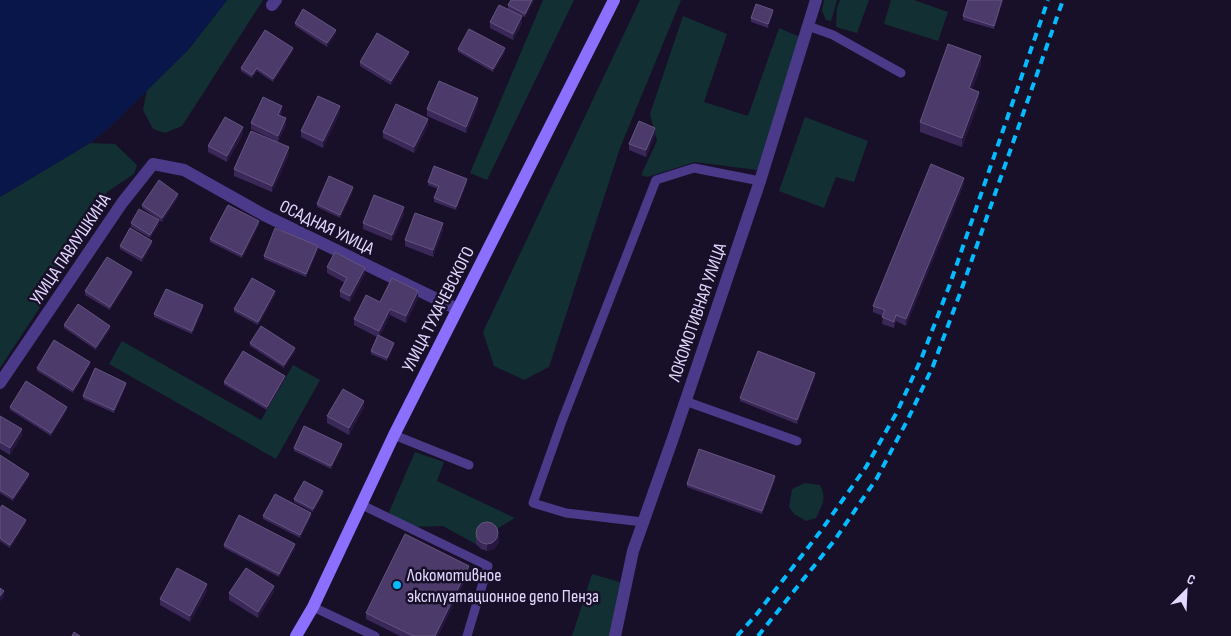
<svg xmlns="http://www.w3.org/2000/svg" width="1231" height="636" viewBox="0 0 1231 636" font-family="'Sofia Sans Condensed',sans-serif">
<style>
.green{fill:#122f33}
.water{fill:#091649}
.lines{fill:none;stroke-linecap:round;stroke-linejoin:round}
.service{stroke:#4a3a89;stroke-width:9}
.minor{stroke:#4a3a89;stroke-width:12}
.secondary{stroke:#8b6fff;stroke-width:12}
.rail{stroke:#04bbff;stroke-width:4;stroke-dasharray:8 6;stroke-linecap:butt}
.wall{fill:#3a2858}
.shaded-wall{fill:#25173d}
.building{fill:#4c3b6a;stroke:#645481}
.poi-dot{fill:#04bbff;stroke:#181029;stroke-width:2}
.labels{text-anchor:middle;stroke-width:5;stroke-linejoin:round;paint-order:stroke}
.street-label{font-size:18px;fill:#e3d8ff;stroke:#181029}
.poi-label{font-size:18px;fill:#e3d8ff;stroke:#181029;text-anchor:start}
</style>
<rect width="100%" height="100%" fill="#181029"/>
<path class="green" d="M227,0H263L182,126L165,133L153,129L143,110L147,90L188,50Z
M543,0H574L487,180L470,173Z
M640,0H681L620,148L549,367L524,380L494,366L483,332Z
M824,0H837L831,21L826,20L822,11Z
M840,0H869L857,33L836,27L837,8Z
M891,0H914L948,12L938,41L884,24Z
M683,16L727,34L704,102L748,116L779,28L800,37L757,170L695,162L647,177L641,175L657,141L650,114Z
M805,117L868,141L854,182L836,177L824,208L779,191Z
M90,143L115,144L137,165L134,174L107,192L92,228L0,368V197Z
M122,341L261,420L293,365L320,380L276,459L109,364Z
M415,452L444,462L437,481L515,518L490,533L481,547L443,526L405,527L394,523L389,512Z
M805,483L820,485C827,499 822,505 816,518L806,521L794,514L789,507L792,489Z
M592,574L623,583L611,636H572Z"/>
<path class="water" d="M0,0H227L188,50L109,128L90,143L0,197Z"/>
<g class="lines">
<path class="service" d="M808,26L833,35L901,73
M685,401L797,441
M394,435L469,465
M362,505L488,566L467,636
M643,522L566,513L533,503L562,421L656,180L694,168L760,181
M313,607L375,636"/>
<path class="minor" d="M272,5L276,0
M0,383L122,203L153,164L184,170L264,215L457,309
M615,636L633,551L673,438L760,181L816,0"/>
<path class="secondary" d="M296,636L313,607L394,435L614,0"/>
<path class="rail" d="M737,636L756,615L820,532L866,467L897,412L922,357L950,284L1048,0
M758,636L834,541L877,478L908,419L933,366L962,288L1063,0"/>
</g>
<path class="wall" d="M534,0L525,17L508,9V5Z
M1003,0L994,29L963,20V16Z
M773,13L768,28L751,22V18Z
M490,22L522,23L513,40L490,28Z
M295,23L336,33L327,47L295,26Z
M458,49L505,52L493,72L458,52Z
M293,51L273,82L257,71L252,78L241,71V68Z
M409,55L391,85L360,66V62Z
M981,65L972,90L979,101L962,147L920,132V122Z
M478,105L466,133L427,116V109Z
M282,112L280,116L286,125L278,142L251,129V123Z
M340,112L323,148L301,137V131Z
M428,125L414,153L383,138V132Z
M243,134L227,162L208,152V146Z
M655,135L646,157L629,150V144Z
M289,154L272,192L234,176V169Z
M428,182H467L456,210L434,202V198L438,189L428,185Z
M964,184L906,326L896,321L894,328L882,324L883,316L873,312V306Z
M353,191L340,218L317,207V204Z
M178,197L162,222L142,208V205Z
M404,214L392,241L363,229V223Z
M131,223L159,224L150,238L131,227Z
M259,224L242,258L210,242V239Z
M443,230L433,257L405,246V240Z
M152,244L142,262L120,249V246Z
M318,249L306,277L264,259V256Z
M327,267L365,274L350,302L340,297V291L345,283L327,273Z
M132,275L110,310L85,295V291Z
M275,295L258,325L234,312V309Z
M418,298L406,323L390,315L380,336L394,346L387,361L371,354V351L377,337L354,325V319L380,302Z
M203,308L192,334L154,317V314Z
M64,325L110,329L96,350L64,328Z
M250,343L295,351L284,368L250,346Z
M90,365L73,393L37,371V368Z
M815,377L797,424L740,401V398Z
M285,379L267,410L224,385V382Z
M126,386L114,413L83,399V396Z
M10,407L67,410L51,436L10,410Z
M364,407L349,435L327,423V416Z
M0,416L22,435L10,455L0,449Z
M342,447L331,469L294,451V448Z
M0,455L29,477L13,501L0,493Z
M775,480L762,514L687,487V484Z
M323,494L313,512L294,502V499Z
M0,509L26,523L10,548L0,541Z
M263,516H311L300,538L263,519Z
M476,530L499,543L494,549L487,551L481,549L476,544Z
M224,545L295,548L279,577L224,548Z
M469,572L438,636H400L366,619V613Z
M207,591L190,622L160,605V599Z
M274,592L258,618L229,600V593Z"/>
<path class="shaded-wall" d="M532,0H534L525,17V14Z
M1002,0H1003L994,29V26Z
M773,10V13L768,28V24Z
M522,16V23L513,40V34Z
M336,30V33L327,47V43Z
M293,48V51L273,82V79Z
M505,48V52L493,72V69Z
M409,52V55L391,85V81Z
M981,56V65L969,98V88Z
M257,68V71L252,78V75Z
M979,92V101L962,147V138Z
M478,98V105L466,133V127Z
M282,106V112L278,121V115Z
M340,106V112L323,148V141Z
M286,118V125L278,142V136Z
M428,119V125L414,153V147Z
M243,127V134L227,162V156Z
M655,128V135L646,157V150Z
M289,147V154L272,192V186Z
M964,178V184L906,326V319Z
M467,179V182L456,210V207Z
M353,187V191L340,218V215Z
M178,194V197L162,222V218Z
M404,207V214L392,241V235Z
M159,220V224L150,238V235Z
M259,221V224L242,258V255Z
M443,223V230L433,257V250Z
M152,241V244L142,262V258Z
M318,246V249L306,277V274Z
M365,268V274L350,302V296Z
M132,272V275L110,310V307Z
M275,291V295L258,325V322Z
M418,291V298L406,323V316Z
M203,305V308L192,334V331Z
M390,309V315L379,338V331Z
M896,315V321L894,328V322Z
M110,326V329L96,350V347Z
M394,343V346L387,361V358Z
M295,348V351L284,368V365Z
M90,362V365L73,393V390Z
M815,373V377L797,424V420Z
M285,376V379L267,410V407Z
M126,383V386L114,413V410Z
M364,401V407L349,435V428Z
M67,407V410L51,436V433Z
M22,429V435L10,455V448Z
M342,444V447L331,469V466Z
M29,474V477L13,501V498Z
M775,476V480L762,514V511Z
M323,491V494L313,512V509Z
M311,513V516L300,538V535Z
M26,520V523L10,548V545Z
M499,536V543L494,549L487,551V545Z
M295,544V548L279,577V574Z
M469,566V572L438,636H435Z
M207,584V591L190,622V616Z
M274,586V592L258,618V612Z
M4,591V597L0,602V596Z"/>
<path class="building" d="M511,0H532L525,14L508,5Z
M968,0H1002L994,26L963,16Z
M756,4L773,10L768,24L751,18Z
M499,5L522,16L513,34L490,22Z
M303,9L336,30L327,43L295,23Z
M469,29L505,48L493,69L458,49Z
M265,30L293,48L273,79L257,68L252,75L241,68Z
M377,33L409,52L391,81L360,62Z
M948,44L981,56L969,88L979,92L962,138L920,122Z
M439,81L478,98L466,127L427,109Z
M318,96L340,106L323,141L301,131Z
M263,97L282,106L278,115L286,118L278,136L251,123Z
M396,104L428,119L414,147L383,132Z
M225,117L243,127L227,156L208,146Z
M639,121L655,128L646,150L629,144Z
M251,131L289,147L272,186L234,169Z
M931,164L964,178L906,319L896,315L894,322L882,317L885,310L873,306Z
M434,166L467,179L456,207L434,198L439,186L428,182Z
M329,176L353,187L340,215L317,204Z
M159,180L178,194L162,218L142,205Z
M374,195L404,207L392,235L363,223Z
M228,205L259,221L242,255L210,239Z
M139,209L159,220L150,235L131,223Z
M415,213L443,223L433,250L405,240Z
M130,228L152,241L142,258L120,246Z
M275,228L318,246L306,274L264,256Z
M335,252L365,268L350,296L340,291L347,278L327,267Z
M107,257L132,272L110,307L85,291Z
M252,278L275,291L258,322L234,309Z
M392,278L418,291L406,316L390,309L379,331L354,319L366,295L380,302Z
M166,289L203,305L192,331L154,314Z
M78,304L110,326L96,347L64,325Z
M261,326L295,348L284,365L250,343Z
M378,335L394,343L387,358L371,351Z
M54,340L90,362L73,390L37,368Z
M243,351L285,376L267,407L224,382Z
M758,351L815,373L797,420L740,398Z
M95,368L126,383L114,410L83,396Z
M26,381L67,407L51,433L10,407Z
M343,389L364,401L349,428L327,416Z
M0,416L22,429L10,448L0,442Z
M304,426L342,444L331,466L294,448Z
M699,449L775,476L762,511L687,484Z
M0,455L29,474L13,498L0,490Z
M304,481L323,491L313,509L294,499Z
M275,494L311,513L300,535L263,516Z
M2,505L26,520L10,545L0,538V509Z
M239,515L295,544L279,574L224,545Z
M476 533a11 11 0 1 1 22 0a11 11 0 1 1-22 0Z
M405,534L469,566L435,636H413L366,613Z
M177,568L207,584L190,616L160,599Z
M246,568L274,586L258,612L229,593Z
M0,588L4,591L0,596Z
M74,632L80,636H72Z"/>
<circle class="poi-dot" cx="397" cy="585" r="5"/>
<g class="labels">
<g class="street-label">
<text transform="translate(327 227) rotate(26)" y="6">ОСАДНАЯ УЛИЦА</text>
<text transform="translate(70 249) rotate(-56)" y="6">УЛИЦА ПАВЛУШКИНА</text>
<text transform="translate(438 309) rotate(-63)" y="6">УЛИЦА ТУХАЧЕВСКОГО</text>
<text transform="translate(697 312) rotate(-71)" y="6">ЛОКОМОТИВНАЯ УЛИЦА</text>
</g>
<g class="poi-label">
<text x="407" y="581">Локомотивное<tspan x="407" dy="21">эксплуатационное депо Пенза</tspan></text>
</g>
</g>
<g transform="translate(1186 591) rotate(24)" stroke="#181029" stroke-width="4" paint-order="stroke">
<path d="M0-4L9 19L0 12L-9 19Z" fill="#e3d8ff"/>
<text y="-8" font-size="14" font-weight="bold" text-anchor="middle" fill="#e3d8ff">С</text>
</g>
</svg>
